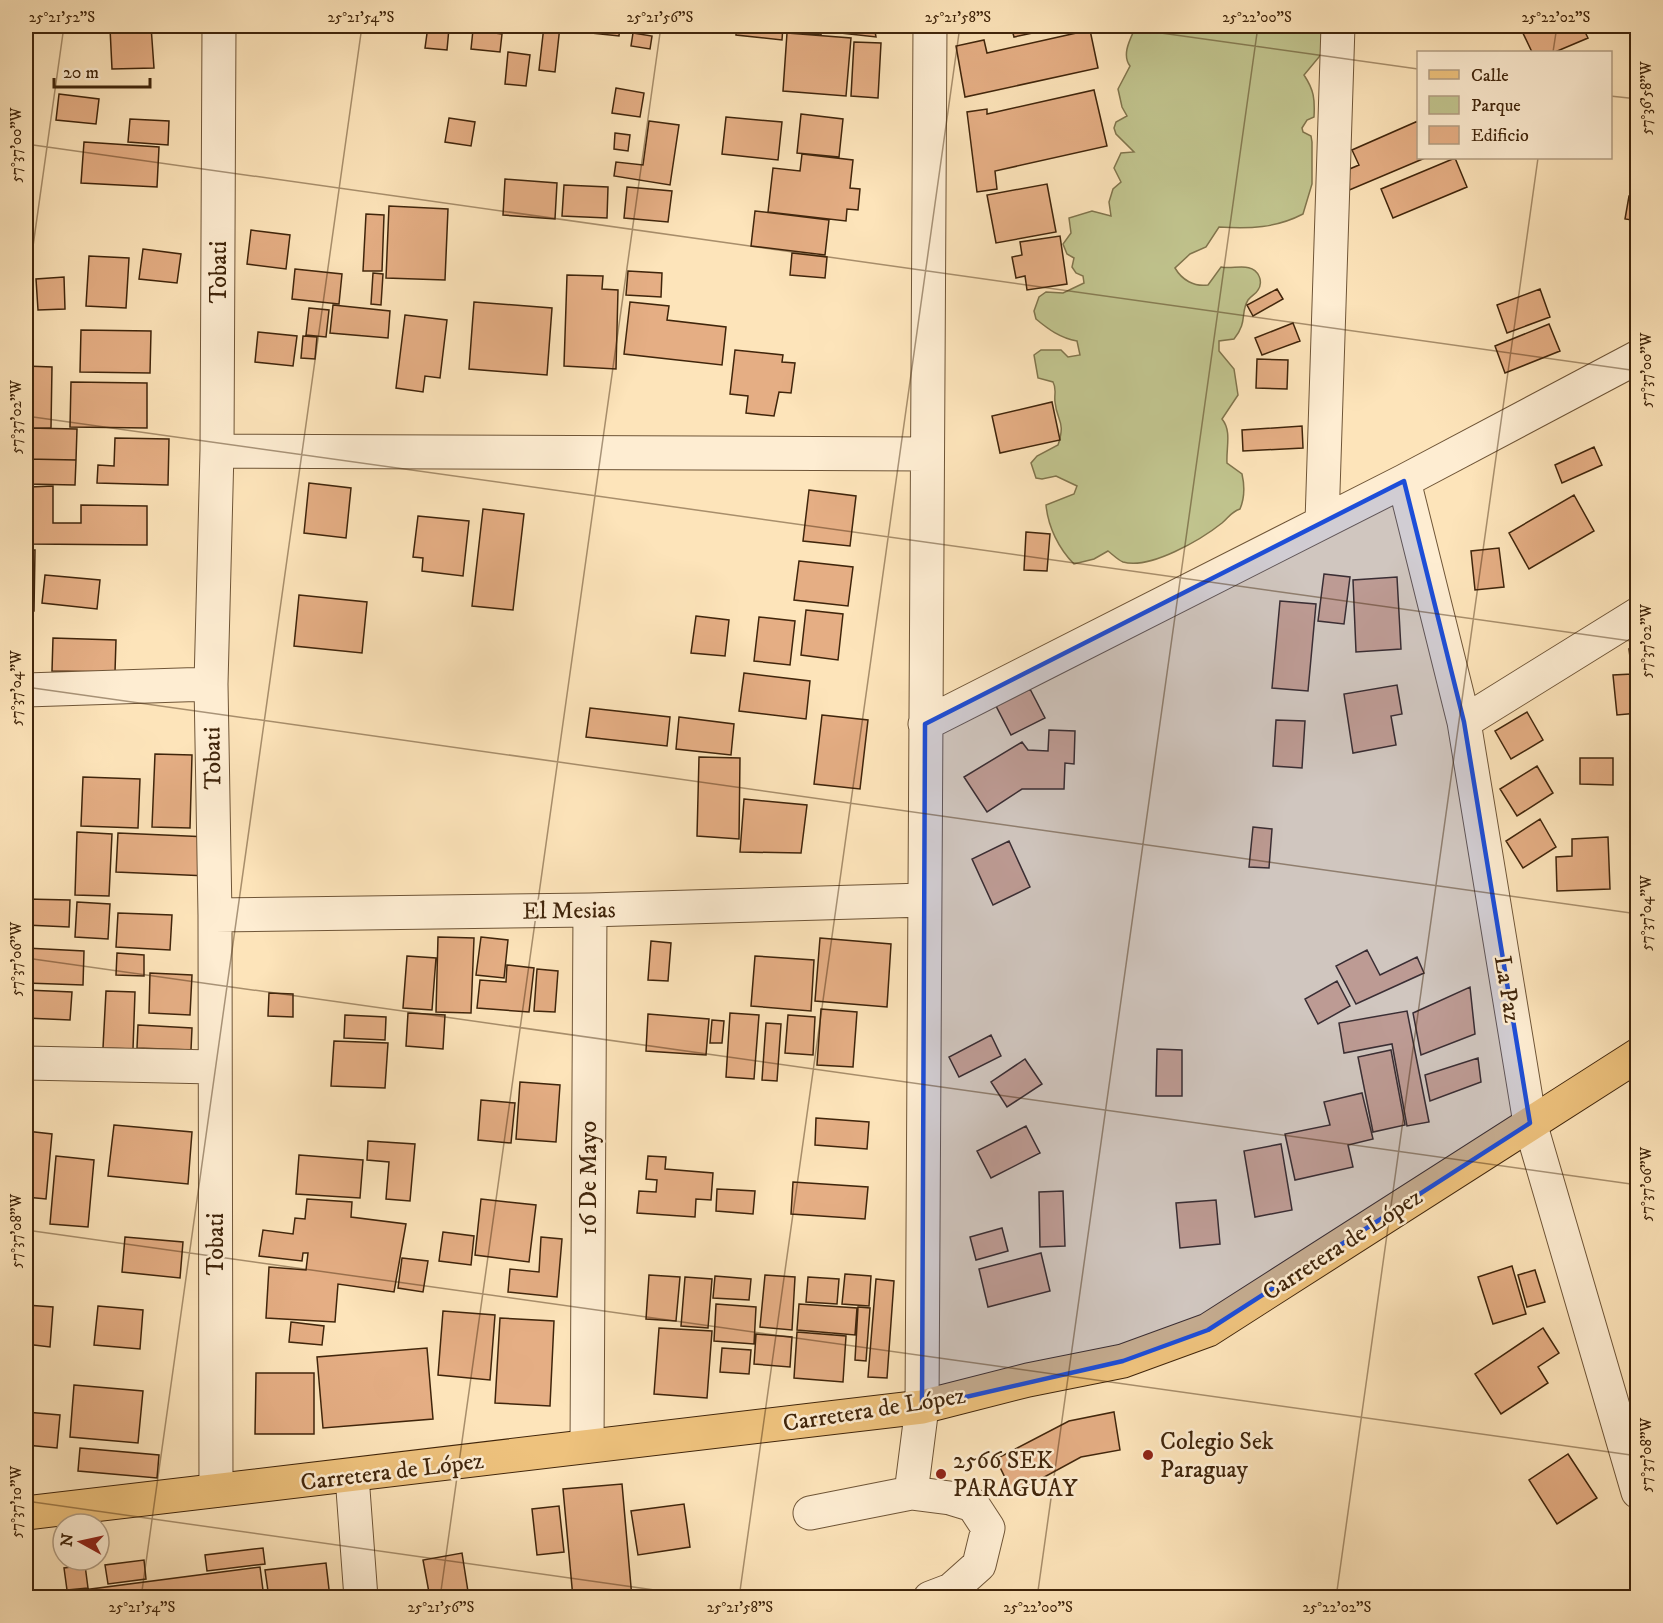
<svg xmlns="http://www.w3.org/2000/svg" width="1663" height="1623" viewBox="0 0 1663 1623" font-family="'IM FELL DW Pica',serif">
<style>
.green{fill:#c1c48e;stroke:#80744c;stroke-width:1.5}
.building{fill:#e5ae84;stroke:#40250b;stroke-width:1.5}
.lines{fill:none;stroke-linecap:round;stroke-linejoin:round}
.minor-casing{stroke:#6f5537;stroke-width:35}
.major-casing{stroke:#40250b;stroke-width:35}
.minor{stroke:#feedd2;stroke-width:33}
.major{stroke:#eec27d;stroke-width:33}
.marked{fill:#1d4ed8;fill-opacity:0.2;stroke:#1d4ed8;stroke-width:4.5;stroke-linejoin:round}
.ticks{fill:none;stroke:#40250b;stroke-width:1.5;stroke-opacity:0.45}
.poi-dot{fill:#8f2418;stroke:#feedd2;stroke-width:2}
.labels{text-anchor:middle;stroke-width:5;stroke-linejoin:round;paint-order:stroke}
.street-label{font-size:24px;fill:#40250b;stroke:#feedd2}
.poi-label{font-size:24px;fill:#40250b;stroke:#feedd2;text-anchor:start}
.neatline{fill:none;stroke:#40250b;stroke-width:2}
.ticks-label{font-size:15px;text-anchor:middle;fill:#40250b}
</style>
<rect width="100%" height="100%" fill="#fde4ba"/>
<filter id="stains"><feTurbulence type="fractalNoise" baseFrequency=".00333" numOctaves="4"/><feColorMatrix values="0 0 0 0 .2 0 0 0 0 .09 0 0 0 0 .02 0 0 0 .5 -.17"/></filter>
<radialGradient id="worn" r=".72"><stop offset=".6" stop-color="#630" stop-opacity="0"/><stop offset="1" stop-color="#630" stop-opacity=".3"/></radialGradient>
<path class="green" d="M1136,26H1335L1329,45L1304,75C1314,90 1315,99 1314,117L1307,120L1302,128L1303,132L1311,136L1312,142V184L1303,214C1276,228 1250,229 1219,227L1206,247L1190,254L1175,268C1182,280 1194,287 1208,285L1221,267C1233,270 1252,261 1259,276C1261,280 1261,286 1258,290C1256,294 1251,296 1248,300C1240,313 1248,322 1234,339L1219,341V351L1234,369L1238,395L1222,419C1232,431 1226,448 1227,463L1242,474C1245,487 1245,497 1240,509C1231,512 1229,517 1222,523C1202,539 1150,570 1123,562C1118,560 1112,554 1108,551L1094,559L1074,564C1059,549 1048,527 1046,505L1074,494L1077,486L1056,476L1042,479L1036,478L1031,463L1037,456L1058,445C1066,421 1057,422 1055,402C1054,394 1057,389 1053,382L1038,378L1034,355L1041,350H1061L1068,357L1080,355L1077,341C1060,338 1048,329 1036,319L1034,311L1039,297L1046,292L1063,293L1084,283L1083,276L1076,273L1072,267L1074,258L1067,254L1063,244L1071,233L1069,218L1092,211L1111,216L1109,202L1113,189L1121,182L1114,168L1121,153L1134,152L1116,134L1114,128L1116,122L1127,116L1122,107L1118,89L1130,66C1121,54 1131,38 1136,26Z"/>
<path class="building" d="M151,26L154,68L112,69L110,28Z
M320,26H359L358,30Z
M428,26L449,28L447,50L425,48Z
M544,26H560L555,72L539,70Z
M583,26H620L619,36L582,32Z
M736,26H783L782,40L736,35Z
M789,26H822L821,35L789,32Z
M841,26H874L876,37L841,33Z
M1011,26H1066L1014,37Z
M1524,26H1582L1588,38L1555,52H1532L1520,27Z
M473,30L502,34L500,52L471,49Z
M1090,30L1098,68L965,97L956,46L984,40L987,53Z
M633,33L652,36L650,49L631,46Z
M787,33L851,38L846,96L783,91Z
M854,42L881,43L878,98L851,96Z
M508,52L530,55L526,86L505,84Z
M616,88L644,93L640,117L612,113Z
M1094,90L1107,146L995,171L997,189L977,192L967,112L987,109V114Z
M59,94L99,99L96,124L56,120Z
M801,114L843,119L839,157L797,153Z
M726,117L782,122L778,160L722,154Z
M449,118L475,122L471,146L445,142Z
M130,119L169,121L168,145L128,142Z
M649,121L679,125L670,185L614,176L616,162L643,165Z
M1418,121V158H1425L1347,191L1340,173L1359,165L1352,150Z
M615,133L630,135L628,151L614,149Z
M84,142L159,147L157,187L81,183Z
M802,154L853,160L850,188L860,189L858,210L847,209L846,221L768,212L773,168L800,171Z
M1455,158L1467,187L1393,218L1381,189Z
M505,179L557,183L555,219L503,215Z
M1047,184L1056,232L996,243L987,195Z
M564,185L608,187L607,218L562,216Z
M627,187L672,191L668,222L624,218Z
M1629,196L1638,197V221L1625,219Z
M389,206L448,209L445,280L386,278Z
M755,211L829,220L825,255L751,246Z
M366,214L384,215L382,271H363Z
M251,230L290,235L286,269L247,264Z
M1060,236L1067,284L1027,290L1025,276L1016,278L1012,257L1022,255L1020,242Z
M143,249L181,254L177,283L139,279Z
M792,253L827,257L825,278L790,275Z
M89,256L129,258L126,308L86,306Z
M295,269L342,274L339,304L292,299Z
M628,271L662,273L661,297L626,295Z
M373,273L383,274L381,305L371,304Z
M567,275L603,276L602,289L618,290L616,369L564,366Z
M64,277L65,309L38,310L36,279Z
M1277,289L1283,299L1253,316L1247,305Z
M1540,289L1550,317L1507,333L1497,305Z
M474,302L552,308L547,375L469,369Z
M630,302L669,306L667,320L726,327L722,365L624,354Z
M333,305L390,311L388,338L330,333Z
M309,308L329,310L326,337L306,335Z
M405,315L447,320L440,378L425,376L423,392L396,388Z
M1293,323L1300,341L1262,355L1255,338Z
M1549,324L1560,351L1505,373L1495,346Z
M81,330L151,331L150,373L80,372Z
M258,332L297,336L293,366L255,362Z
M303,336L317,337L315,359L301,358Z
M735,350L783,355L782,362L795,363L791,393L779,392L774,416L746,413L748,396L730,394Z
M1257,359L1288,360L1287,389L1256,388Z
M26,366L52,367L51,428H27Z
M71,382L147,383V428L70,427Z
M1052,402L1060,440L1000,453L992,416Z
M1302,426L1303,448L1243,451L1242,430Z
M27,428L77,429L76,460L27,459Z
M115,438L169,439L168,485L97,483L98,465L114,466Z
M1594,447L1602,465L1562,483L1555,465Z
M27,459L76,460L75,485L27,484Z
M309,483L351,488L346,538L304,533Z
M53,486V523H81V505L147,506V545L29,544L30,487Z
M809,490L856,496L850,546L803,541Z
M1574,495L1594,531L1529,569L1509,533Z
M483,509L524,514L513,610L472,606Z
M418,516L469,521L463,576L422,571L423,558L413,557Z
M1026,532L1050,534L1047,571L1024,570Z
M1499,548L1504,587L1475,590L1471,551Z
M26,550H35L34,611L26,610Z
M799,561L853,567L848,606L794,600Z
M1324,574L1350,577L1344,624L1318,621Z
M45,575L100,580L97,609L42,603Z
M1397,577L1401,649L1356,652L1353,580Z
M299,595L367,602L362,653L294,646Z
M1280,601L1316,604L1308,691L1272,688Z
M806,610L843,614L838,660L801,655Z
M696,616L729,620L725,656L691,653Z
M759,617L795,621L790,665L754,661Z
M53,638L116,640L115,672L52,671Z
M1638,648V713L1617,715L1613,675L1632,674L1629,649Z
M744,673L810,681L806,719L739,711Z
M1397,685L1402,714L1391,716L1396,745L1353,753L1344,694Z
M1030,689L1045,718L1011,735L996,706Z
M590,708L670,717L667,746L586,737Z
M1527,712L1543,740L1511,759L1495,731Z
M822,715L868,720L860,789L814,784Z
M679,717L734,724L731,755L676,749Z
M1276,720L1305,721L1302,768L1273,766Z
M1049,730L1075,731L1074,764L1065,763L1064,789H1022L987,812L964,777L1022,742L1028,750L1048,751Z
M155,754L192,755L190,828L152,827Z
M699,757L740,758L739,839L697,836Z
M1580,758H1613V785L1580,784Z
M1537,766L1553,793L1517,816L1500,789Z
M83,777L140,779L138,828L81,826Z
M744,799L807,805L801,853L740,852Z
M1540,819L1556,847L1523,868L1506,841Z
M1253,827L1272,829L1269,868L1249,867Z
M77,832L112,834L109,896L75,895Z
M118,833L209,837L208,876L116,872Z
M1608,837L1610,889L1557,891L1556,857L1572,856V839Z
M1009,841L1030,887L993,905L972,859Z
M26,899L70,900L69,927L26,925Z
M77,902L110,904L108,939L75,937Z
M118,913L172,915L170,950L116,947Z
M438,937L474,938L471,1013L436,1012Z
M481,937L508,940L504,978L476,975Z
M820,938L891,944L887,1007L815,1001Z
M651,941L671,943L668,981L648,980Z
M26,948L84,951L83,985L26,983Z
M1367,950L1380,975L1417,957L1424,973L1356,1004L1336,966Z
M117,953L144,955V976L116,975Z
M407,956L436,958L432,1010L403,1008Z
M755,956L814,960L811,1011L751,1006Z
M507,965L534,968L529,1012L477,1008L480,980L506,982Z
M537,969L558,971L555,1012L534,1011Z
M150,973L192,975L190,1015L149,1013Z
M1337,981L1350,1006L1318,1024L1305,999Z
M1470,987L1475,1034L1421,1055L1413,1013Z
M26,990L72,992L70,1020L26,1018Z
M106,991L135,992L133,1049L103,1048Z
M269,993L293,994V1017L268,1016Z
M821,1009L857,1012L853,1067L817,1065Z
M1407,1011L1429,1122L1407,1126L1392,1044L1344,1053L1339,1023Z
M408,1013L445,1015L443,1049L406,1046Z
M730,1013L759,1015L754,1079L726,1077Z
M648,1014L709,1019L706,1055L646,1051Z
M345,1015L386,1017L385,1040L344,1038Z
M788,1015L815,1017L813,1055L785,1053Z
M712,1020L724,1021L722,1043H710Z
M766,1023L781,1024L777,1081L762,1080Z
M138,1025L192,1028L191,1050L137,1048Z
M991,1035L1001,1056L959,1077L949,1057Z
M334,1041L388,1043L385,1088L331,1086Z
M1157,1049L1182,1050V1096H1156Z
M1391,1050L1405,1125L1373,1132L1358,1057Z
M1478,1058L1481,1082L1430,1101L1425,1075Z
M1025,1059L1042,1084L1007,1107L991,1082Z
M520,1082L560,1085L556,1142L516,1139Z
M1362,1093L1373,1139L1348,1145L1353,1167L1295,1180L1285,1134L1330,1125L1324,1102Z
M481,1100L515,1103L511,1143L478,1140Z
M816,1118L869,1122L867,1149L815,1145Z
M114,1125L192,1132L188,1184L108,1176Z
M1026,1126L1040,1153L991,1178L977,1151Z
M26,1131L52,1134L46,1199L26,1197Z
M368,1141L415,1144L410,1201L386,1199L389,1162L367,1160Z
M1281,1144L1292,1210L1255,1217L1244,1151Z
M299,1155L363,1160L360,1198L296,1194Z
M56,1156L94,1160L88,1227L50,1224Z
M648,1156L666,1157L665,1169L713,1173L711,1200L696,1199L695,1217L637,1213L639,1191L656,1192L657,1180L646,1179Z
M793,1182L868,1187L865,1219L791,1214Z
M717,1189L755,1191L753,1214L716,1211Z
M1063,1191L1065,1246L1040,1247L1039,1192Z
M307,1199L352,1202L351,1217L406,1224L394,1292L338,1284L335,1322L266,1318L269,1267L306,1270L308,1253H303L302,1261L259,1256L263,1230L293,1234L295,1218L305,1219Z
M481,1199L536,1205L529,1262L475,1255Z
M1216,1200L1220,1244L1180,1248L1176,1203Z
M1002,1228L1008,1251L976,1260L970,1237Z
M443,1232L474,1236L471,1265L439,1261Z
M125,1237L183,1242L180,1278L122,1272Z
M541,1237L562,1239L557,1297L508,1292L510,1269L539,1272Z
M1041,1253L1050,1291L988,1307L979,1269Z
M402,1258L428,1261L423,1292L398,1288Z
M1512,1266L1526,1314L1493,1324L1478,1277Z
M1535,1270L1545,1302L1527,1307L1518,1275Z
M845,1274L871,1276L869,1306L842,1304Z
M649,1275L680,1277L676,1321L646,1319Z
M765,1275L795,1277L792,1330L760,1327Z
M715,1276L751,1279L749,1300L713,1298Z
M685,1277L712,1279L708,1328L681,1326Z
M808,1277L839,1279L837,1304L806,1302Z
M876,1279L894,1281L887,1378L868,1377Z
M716,1304L756,1307L754,1344L714,1341Z
M799,1304L857,1308L855,1335L797,1330Z
M26,1305L53,1307L50,1347L26,1344Z
M98,1306L143,1310L140,1349L94,1345Z
M858,1307L870,1308L866,1361L855,1360Z
M443,1311L495,1315L490,1380L438,1375Z
M500,1318L554,1321L550,1406L495,1403Z
M291,1322L324,1326L322,1345L289,1342Z
M659,1328L712,1331L707,1398L654,1394Z
M1543,1328L1559,1353L1538,1367L1548,1383L1501,1414L1475,1374Z
M797,1332L846,1336L843,1382L794,1378Z
M756,1334L792,1337L790,1367L754,1364Z
M427,1348L433,1419L323,1428L317,1357Z
M722,1348L751,1350L749,1374L720,1372Z
M256,1373H314V1434H255Z
M74,1385L143,1391L138,1443L70,1437Z
M26,1412L60,1415L57,1448L26,1445Z
M1114,1412L1120,1450L1081,1457L1013,1494L996,1459L1069,1421Z
M80,1448L159,1455L157,1478L78,1471Z
M1568,1454L1597,1498L1557,1524L1529,1480Z
M622,1484L632,1598H573L563,1489Z
M684,1504L690,1547L638,1555L631,1511Z
M559,1506L564,1552L537,1555L532,1509Z
M263,1548L265,1564L207,1571L205,1555Z
M462,1553L469,1598H430L423,1560Z
M144,1560L146,1579L108,1584L105,1565Z
M326,1563L330,1598H269L265,1570Z
M85,1565L88,1588L67,1590L64,1568Z
M260,1567L264,1598H69L68,1592Z"/>
<g class="lines">
<g class="minor-casing">
<path id="minor" d="M217,451L927,454
M1404,481L1464,722L1530,1123L1638,1492
M1322,522L1338,26
M26,690L211,684
M1464,722L1638,614
M925,724L1404,481L1638,357
M215,915L590,910L924,900
M26,1063L214,1067
M587,1446L590,910
M352,1476L361,1598
M216,1490L215,915L211,684L217,451L219,26
M911,1493L922,1407L930,26
M810,1513L911,1493L950,1498L973,1505L988,1528L979,1565L951,1590L930,1598"/>
</g>
<g class="major-casing">
<path id="major" d="M26,1513L922,1407L1028,1380L1123,1361L1208,1330L1638,1055"/>
</g>
<use href="#minor" class="minor"/>
<use href="#major" class="major"/>
</g>
<path class="marked" d="M1404,481L1464,722L1530,1123L1208,1330L1123,1361L922,1407L925,724Z"/>
<path class="ticks" d="M1111,26L1418,69M1553,52L1557,26M1610,96L1638,99M26,144L1638,371M26,296L64,26M26,416L1638,642M26,687L1638,914M26,958L1638,1185M26,1230L1638,1456M26,1501L711,1598M141,1598L362,26M440,1598L661,26M739,1598L960,26M1037,1598L1258,26M1336,1598L1538,158M1635,1598L1638,1577"/>
<g class="poi-dot">
<circle cx="1148" cy="1455" r="6"/>
<circle cx="941" cy="1474" r="6"/>
</g>
<g class="labels">
<g class="street-label">
<text transform="translate(218 272) rotate(-90)" y="8">Tobati</text>
<text transform="translate(212 758) rotate(-91)" y="8">Tobati</text>
<text transform="translate(569 910) rotate(-1)" y="8">El Mesias</text>
<text transform="translate(1508 989) rotate(81)" y="8">La Paz</text>
<text transform="translate(588 1178) rotate(-90)" y="8">16 De Mayo</text>
<text transform="translate(215 1244) rotate(-90)" y="8">Tobati</text>
<text transform="translate(1342 1244) rotate(-33)" y="8">Carretera de López</text>
<text transform="translate(874 1409) rotate(-9)" y="8">Carretera de López</text>
<text transform="translate(392 1471) rotate(-7)" y="8">Carretera de López</text>
</g>
<g class="poi-label">
<text x="1160" y="1449">Colegio Sek<tspan x="1160" dy="28">Paraguay</tspan></text>
<text x="953" y="1468">2566 SEK<tspan x="953" dy="28">PARAGUAY</tspan></text>
</g>
</g>
<rect width="1663" height="1623" fill="none" stroke="#fde4ba" stroke-width="66"/>
<rect x="1417" y="51" width="195" height="108" fill="#feedd2" stroke="#b29d82" stroke-width="1.5"/>
<rect x="1429" y="70" width="30" height="9" fill="#eec27d" stroke="#b29d82" stroke-width="1.5"/>
<text x="1471" y="81" font-size="18" fill="#40250b">Calle</text>
<rect x="1429" y="96" width="30" height="18" fill="#c1c48e" stroke="#b29d82" stroke-width="1.5"/>
<text x="1471" y="111" font-size="18" fill="#40250b">Parque</text>
<rect x="1429" y="126" width="30" height="18" fill="#e5ae84" stroke="#b29d82" stroke-width="1.5"/>
<text x="1471" y="141" font-size="18" fill="#40250b">Edificio</text>
<g transform="translate(81 1542) rotate(278)"><circle r="28" fill="#feedd2" stroke="#b29d82" stroke-width="1.5"/>
<path d="M0-4.5L10 22L0 15L-10 22Z" fill="#8f2418"/>
<text y="-9" font-size="16" font-weight="bold" text-anchor="middle" fill="#40250b">N</text>
</g>
<path d="M54 78v9h96v-9" fill="none" stroke="#40250b" stroke-width="3"/>
<text x="63" y="78" font-size="18" fill="#40250b" stroke="#feedd2" stroke-width="4.5" paint-order="stroke">20 m</text>
<rect x="33" y="33" width="1597" height="1557" class="neatline"/>
<g class="ticks-label">
<text x="62" y="22">25°21'52"S</text>
<text x="361" y="22">25°21'54"S</text>
<text x="660" y="22">25°21'56"S</text>
<text x="958" y="22">25°21'58"S</text>
<text x="1257" y="22">25°22'00"S</text>
<text x="1556" y="22">25°22'02"S</text>
<text transform="translate(1646 98) rotate(-90)" y="5">57°36'58"W</text>
<text transform="translate(16 145) rotate(-90)" y="5">57°37'00"W</text>
<text transform="translate(1646 370) rotate(-90)" y="5">57°37'00"W</text>
<text transform="translate(16 417) rotate(-90)" y="5">57°37'02"W</text>
<text transform="translate(1646 641) rotate(-90)" y="5">57°37'02"W</text>
<text transform="translate(16 688) rotate(-90)" y="5">57°37'04"W</text>
<text transform="translate(1646 913) rotate(-90)" y="5">57°37'04"W</text>
<text transform="translate(16 959) rotate(-90)" y="5">57°37'06"W</text>
<text transform="translate(1646 1184) rotate(-90)" y="5">57°37'06"W</text>
<text transform="translate(16 1231) rotate(-90)" y="5">57°37'08"W</text>
<text transform="translate(1646 1455) rotate(-90)" y="5">57°37'08"W</text>
<text transform="translate(16 1502) rotate(-90)" y="5">57°37'10"W</text>
<text x="142" y="1612">25°21'54"S</text>
<text x="441" y="1612">25°21'56"S</text>
<text x="740" y="1612">25°21'58"S</text>
<text x="1038" y="1612">25°22'00"S</text>
<text x="1337" y="1612">25°22'02"S</text>
</g>
<rect width="100%" height="100%" filter="url(#stains)"/>
<rect width="100%" height="100%" fill="url(#worn)"/>
</svg>
